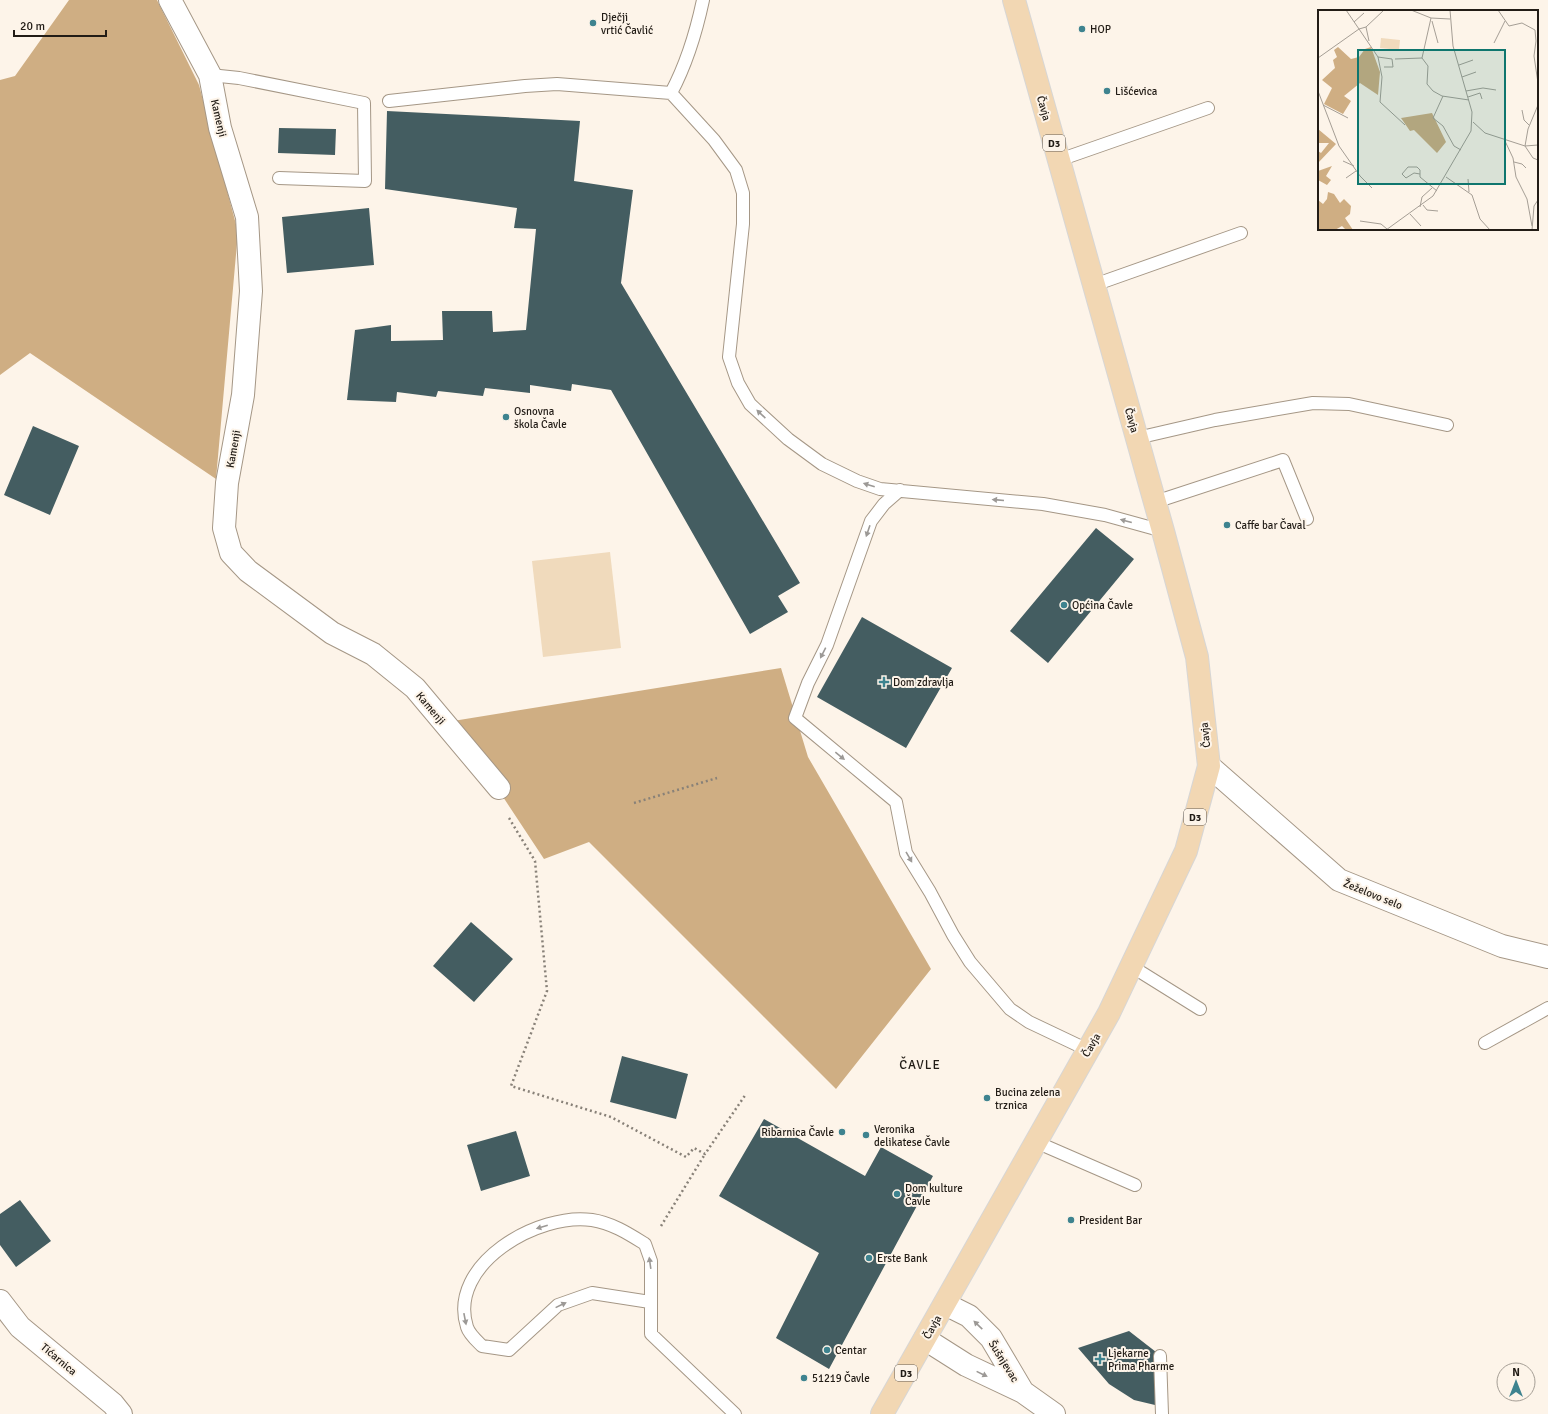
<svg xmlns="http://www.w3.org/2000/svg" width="1548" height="1414" viewBox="0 0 1548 1414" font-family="Signika,sans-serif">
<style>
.green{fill:#f0dabc}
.forest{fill:#cfae83}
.building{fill:#445d61}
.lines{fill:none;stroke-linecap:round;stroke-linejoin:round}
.lane-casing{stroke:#a59786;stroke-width:14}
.street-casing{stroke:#a59786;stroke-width:24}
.secondary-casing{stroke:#a59786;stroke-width:24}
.primary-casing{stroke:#d7d6d5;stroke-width:24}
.path{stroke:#888178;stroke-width:2.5;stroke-dasharray:2 3;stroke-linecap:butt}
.lane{stroke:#fff;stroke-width:12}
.street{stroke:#fff;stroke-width:22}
.secondary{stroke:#fff;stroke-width:22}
.primary{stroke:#f2d7b3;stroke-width:22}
.oneway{fill:#9c9996}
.poi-dot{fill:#3e838f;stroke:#fdf4e9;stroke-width:1.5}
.labels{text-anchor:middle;stroke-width:4;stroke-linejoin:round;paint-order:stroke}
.shield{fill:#fdf4e9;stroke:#645d55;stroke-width:1}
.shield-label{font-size:10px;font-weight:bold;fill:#221c16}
.poi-label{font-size:11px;fill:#221c16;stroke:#fdf4e9;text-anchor:start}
.street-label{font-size:11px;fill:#221c16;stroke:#fdf4e9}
.quarter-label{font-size:13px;letter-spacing:1px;fill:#221c16;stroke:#fdf4e9}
.inset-road{fill:none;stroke:#a59e95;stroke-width:1}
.view{fill:#0f766e;fill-opacity:0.15;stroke:#0f766e;stroke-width:2}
.inset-edge{fill:none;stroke:#221c16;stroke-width:2}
</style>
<rect width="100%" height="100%" fill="#fdf4e9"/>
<path class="green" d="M610,552L621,648L543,657L532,561Z"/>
<path class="forest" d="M69,0H157L199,85L238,232L216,479L30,353L0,375V80L15,76Z
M781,668L808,757L931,969L836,1089L589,842L544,859L453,721Z"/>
<path class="building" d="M387,111L580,121L574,181L633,190L621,283L800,583L778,596L788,612L750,634L611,390L572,384L571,391L530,385V393L485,388L483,396L438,391L436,397L397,392L396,402L347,400L355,330L391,325V341L443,340L442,311H492L493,332L526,330L536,229L514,228L517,208L385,189Z
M279,128L336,129L335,155L278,153Z
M369,208L374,265L287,273L282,217Z
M33,426L79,446L50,515L4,495Z
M1096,528L1134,559L1048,663L1010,631Z
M862,617L952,668L906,748L817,697Z
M471,922L513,959L474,1002L433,966Z
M622,1056L688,1074L676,1119L610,1102Z
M764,1119L865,1176L881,1147L933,1176L829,1369L776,1338L819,1253L719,1196Z
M516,1131L530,1176L481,1191L467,1145Z
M20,1200L51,1241L16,1267L0,1245V1214Z
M1129,1331L1156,1352L1155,1405L1134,1400L1109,1384L1078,1348Z"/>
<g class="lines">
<g class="lane-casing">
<path id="lane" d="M210,75L239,78L364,103L365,181L279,178
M671,93L714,140L736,170L743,193V224L729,357L738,383L750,404L788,439L822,464L857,481L880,489L1043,504L1105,515L1163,531
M389,101L525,86L557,84L671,93C687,63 696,33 703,0
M1059,160L1208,108
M1094,285L1241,233
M1137,438L1215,420L1313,403L1349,404L1447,425
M900,490L884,504L871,521L827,645L808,683L795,718L896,802L906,853L930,892L953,935L970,962L1010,1009L1029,1022L1088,1050
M1155,502L1283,460L1307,519
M1131,966L1200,1009
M1485,1043L1548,1008
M1036,1142L1135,1185
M650,1302L592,1293L558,1305L509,1350L482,1346C477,1341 469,1334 467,1327C447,1264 539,1212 592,1220C612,1223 629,1234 645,1244L651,1261V1334L735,1414
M1160,1356L1162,1414"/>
</g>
<g class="street-casing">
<path id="street" d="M170,0L210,75L220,128L247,217L251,291L243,395L227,483L224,528L231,553L248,571L332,633L373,654L415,688L499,788
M1209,766L1339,880L1502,946L1548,957
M0,1301L20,1327L113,1404L121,1414"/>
</g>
<g class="secondary-casing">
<path id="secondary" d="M945,1304L969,1316L991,1338L1023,1392
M925,1339L966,1365L1023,1392L1054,1414"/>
</g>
<g class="primary-casing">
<path id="primary" d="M882,1414L1109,1013L1186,851L1209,766L1197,657L1163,531L1014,0"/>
</g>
<path class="path" d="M634,803L717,778
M509,818L535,861L547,991L511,1086L611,1117L686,1157L694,1148L705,1154L746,1094
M661,1226L705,1154"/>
<use href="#lane" class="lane"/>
<use href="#street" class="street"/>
<use href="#secondary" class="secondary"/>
<use href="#primary" class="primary"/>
</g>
<defs><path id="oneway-solid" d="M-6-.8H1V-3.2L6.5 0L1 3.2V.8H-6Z"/></defs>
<g class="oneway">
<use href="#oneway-solid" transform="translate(761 414) rotate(-137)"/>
<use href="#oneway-solid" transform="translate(869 485) rotate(-163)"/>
<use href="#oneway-solid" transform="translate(998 500) rotate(-175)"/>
<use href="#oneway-solid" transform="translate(1126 521) rotate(-165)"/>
<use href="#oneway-solid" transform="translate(868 531) rotate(109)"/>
<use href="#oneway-solid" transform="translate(823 653) rotate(117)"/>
<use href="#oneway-solid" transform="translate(840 756) rotate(39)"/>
<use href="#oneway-solid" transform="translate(909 857) rotate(60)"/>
<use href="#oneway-solid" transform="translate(542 1227) rotate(164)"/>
<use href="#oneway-solid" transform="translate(650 1263) rotate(-98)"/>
<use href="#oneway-solid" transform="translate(561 1305) rotate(-26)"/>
<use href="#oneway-solid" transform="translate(465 1319) rotate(79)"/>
<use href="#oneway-solid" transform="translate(978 1325) rotate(-136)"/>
<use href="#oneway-solid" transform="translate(982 1374) rotate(26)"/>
</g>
<g class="poi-dot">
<circle cx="593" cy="23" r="4"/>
<circle cx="1082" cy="29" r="4"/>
<circle cx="1107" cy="91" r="4"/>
<circle cx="506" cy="417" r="4"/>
<circle cx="1227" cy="525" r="4"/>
<circle cx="1064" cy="605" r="4"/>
<path d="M882 676h4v4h4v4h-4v4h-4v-4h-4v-4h4z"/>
<circle cx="987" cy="1098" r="4"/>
<circle cx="842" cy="1132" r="4"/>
<circle cx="866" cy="1135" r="4"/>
<circle cx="897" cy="1194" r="4"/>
<circle cx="1071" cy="1220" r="4"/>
<circle cx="869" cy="1258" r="4"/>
<circle cx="827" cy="1350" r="4"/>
<path d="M1098 1353h4v4h4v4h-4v4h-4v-4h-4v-4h4z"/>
<circle cx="804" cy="1378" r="4"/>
</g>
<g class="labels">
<g class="shield">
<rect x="1043" y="135" width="22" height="16" rx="3"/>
<rect x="1184" y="809" width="22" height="16" rx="3"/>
<rect x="895" y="1365" width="22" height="16" rx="3"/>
</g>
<g class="shield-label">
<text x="1054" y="147">D3</text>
<text x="1195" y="821">D3</text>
<text x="906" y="1377">D3</text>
</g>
<g class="poi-label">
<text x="601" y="21">Dječji<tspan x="601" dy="13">vrtić Čavlić</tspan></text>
<text x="1090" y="33">HOP</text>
<text x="1115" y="95">Lišćevica</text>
<text x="514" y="415">Osnovna<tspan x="514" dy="13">škola Čavle</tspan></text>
<text x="1235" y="529">Caffe bar Čaval</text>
<text x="1072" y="609">Općina Čavle</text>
<text x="893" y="686">Dom zdravlja</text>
<text x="995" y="1096">Bucina zelena<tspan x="995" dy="13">trznica</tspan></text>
<text x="874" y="1133">Veronika<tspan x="874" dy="13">delikatese Čavle</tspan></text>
<text x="834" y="1136" text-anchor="end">Ribarnica Čavle</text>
<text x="905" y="1192">Dom kulture<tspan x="905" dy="13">Čavle</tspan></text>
<text x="1079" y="1224">President Bar</text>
<text x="877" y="1262">Erste Bank</text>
<text x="835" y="1354">Centar</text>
<text x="1108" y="1357">Ljekarne<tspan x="1108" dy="13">Prima Pharme</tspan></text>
<text x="812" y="1382">51219 Čavle</text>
</g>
<g class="street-label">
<text transform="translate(1044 108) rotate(74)" y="4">Čavja</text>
<text transform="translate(219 118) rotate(77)" y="4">Kamenji</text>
<text transform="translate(1132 420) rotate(74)" y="4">Čavja</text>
<text transform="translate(233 449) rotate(-80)" y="4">Kamenji</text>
<text transform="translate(431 708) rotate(50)" y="4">Kamenji</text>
<text transform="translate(1205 735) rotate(-96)" y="4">Čavja</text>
<text transform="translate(1373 894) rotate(22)" y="4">Žeželovo selo</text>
<text transform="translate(1091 1045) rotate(-60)" y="4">Čavja</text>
<text transform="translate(932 1327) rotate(-61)" y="4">Čavja</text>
<text transform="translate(59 1359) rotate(40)" y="4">Tićarnica</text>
<text transform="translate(1004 1361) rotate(58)" y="4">Šušnjevac</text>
</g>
<g class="quarter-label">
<text x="920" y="1069">ČAVLE</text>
</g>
</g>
<g transform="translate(1318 10)">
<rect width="220" height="220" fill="#fdf4e9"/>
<path d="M63,28L82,30L81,40L62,38Z" fill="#f0dabc"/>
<path d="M20,37L33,49L41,47L47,39L53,37L62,62L60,85L42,73L26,86L33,91L25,104L6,94L14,78L4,70L17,58L15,50L19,47L16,40ZM114,103L128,132L119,143L96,120L92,121L83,108ZM0,119L18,134L0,153V141L3,143L11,133H0ZM14,156L8,166L13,170L9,175L0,170V161ZM10,182L16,184L22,193L26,189L33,196L32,204L27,208L35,220H28L24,216L17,220H0V190L5,194L9,189Z" fill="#cfae83"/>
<path class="inset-road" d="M28,0L41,19L48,17L66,0M93,0L113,8L132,9M180,0L191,16L204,13L217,20M114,11L120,33M36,12L46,3M48,17L51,31M217,20L218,31L216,46L220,73M176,33L187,11M60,47L74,49L75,57H66M0,48L41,19L60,47L64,67L62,92L87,115M104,48L110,56L109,74L115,81L124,86L151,90M77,49L104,48L113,8M141,55L155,50M144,67L158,62M0,81L21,136L42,166L54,178M148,81L165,78L178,80M125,86L115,108L125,116L136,136L143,140M150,87L162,83L164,89M5,95L30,108M220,95L210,119L207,136L220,135M204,100L206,110L211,115M155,112L167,123L207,136L215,148L220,150M187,131L195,148L198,167L209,189L214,216M25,151L36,156M196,152L204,154L208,158M102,164L96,163L88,168L84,164L90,157H99L102,160V167L119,181M128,167L154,185L162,209L172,220M28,168L38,161M150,169L151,182M105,195L109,200L120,201M102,197L104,187L114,178M92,204L103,216M42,211L63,214L69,219M68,220L115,186L153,121L154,102L135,36L132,0M214,220L216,196L220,190"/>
<path class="view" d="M40,40H187V174H40Z"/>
<rect width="220" height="220" class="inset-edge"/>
</g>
<g transform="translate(1516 1382)"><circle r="19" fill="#fdf4e9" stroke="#a59e95"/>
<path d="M0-3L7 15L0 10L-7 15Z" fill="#3e838f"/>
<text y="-6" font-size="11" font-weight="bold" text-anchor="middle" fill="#221c16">N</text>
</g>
<path d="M14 30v6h92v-6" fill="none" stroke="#221c16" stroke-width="2"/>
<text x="20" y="30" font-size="12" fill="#221c16" stroke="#fdf4e9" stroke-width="3" paint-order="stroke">20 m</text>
</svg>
